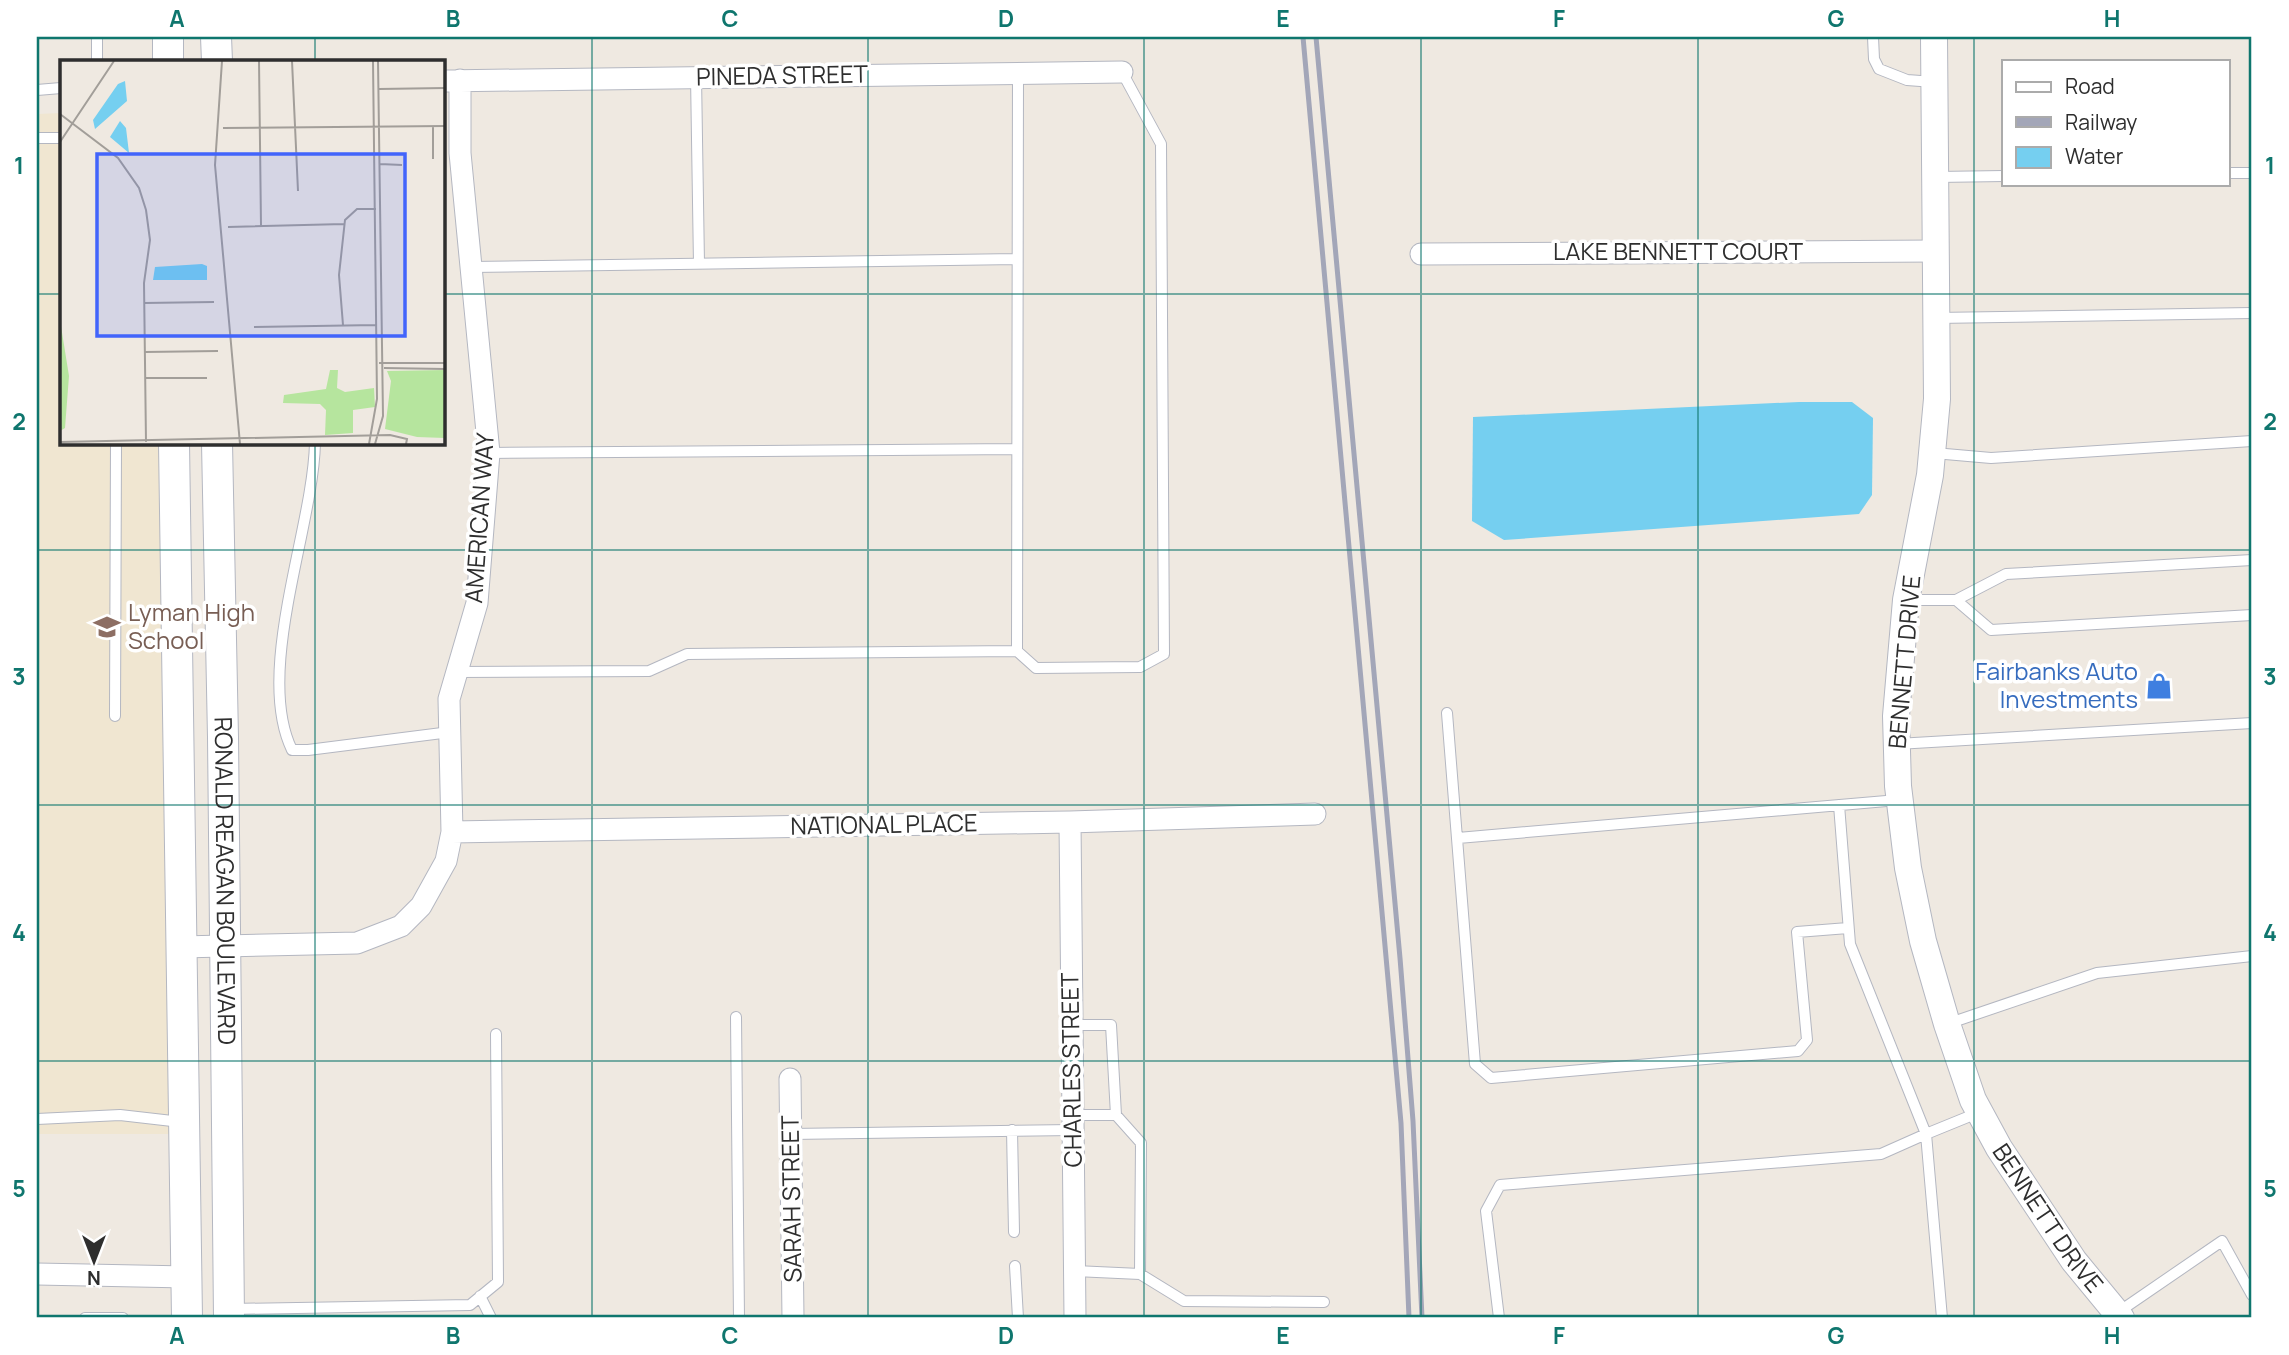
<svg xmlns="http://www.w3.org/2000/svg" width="2289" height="1355" viewBox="0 0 2289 1355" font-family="Manrope,sans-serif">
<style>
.education{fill:#f0e6d1}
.water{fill:#75cff0}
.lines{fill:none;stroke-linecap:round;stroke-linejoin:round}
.service-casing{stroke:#b4b7c1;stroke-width:12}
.minor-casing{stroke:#b4b7c1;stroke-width:23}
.tertiary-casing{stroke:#b4b7c1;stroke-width:28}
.secondary-casing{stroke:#b4b7c1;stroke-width:32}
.service{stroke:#fff;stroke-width:10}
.minor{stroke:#fff;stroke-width:21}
.tertiary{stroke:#fff;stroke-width:26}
.secondary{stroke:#fff;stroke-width:30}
.rail{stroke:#a3a6b8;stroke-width:5}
.grid{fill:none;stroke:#0f766e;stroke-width:2;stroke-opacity:0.55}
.labels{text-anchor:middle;stroke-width:7;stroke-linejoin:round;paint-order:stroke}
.street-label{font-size:24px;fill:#2e2e2e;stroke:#fff}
.education-label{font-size:24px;fill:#785e54;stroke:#fff;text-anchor:start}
.shop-label{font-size:24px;fill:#366cbe;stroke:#fff;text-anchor:end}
.inset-road{fill:none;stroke:#a29e99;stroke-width:2}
.view{fill:#4264fb;fill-opacity:0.15;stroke:#4264fb;stroke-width:3.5}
.inset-edge{fill:none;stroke:#2e2e2e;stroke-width:3.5}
.neatline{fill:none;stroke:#0f766e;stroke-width:2.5}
.grid-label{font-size:23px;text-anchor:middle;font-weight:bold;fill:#0f766e}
</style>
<rect width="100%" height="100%" fill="#efe9e1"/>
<path class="education" d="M61,113V443H174L184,1134H37V114Z"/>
<path class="water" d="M1799,402H1852L1873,418L1872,495L1859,514L1504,540L1472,521L1473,417Z"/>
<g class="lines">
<g class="service-casing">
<path id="service" d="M97,37V61
M1873,37L1874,59L1879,69L1907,80L1934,82
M1018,73L1017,651L1036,668L1140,667L1164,654L1161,144L1122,72
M696,76L699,264
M37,90L61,88
M37,138H61
M2228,173H2252
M1937,177L2004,176
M471,267L1017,259
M1936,318L2252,313
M315,443C313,529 254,672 292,750H308L450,732
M489,453L1017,449
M1934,453L1991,458L2252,441
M2252,560L2006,574L1956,600L1991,630L2252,615
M1906,600H1956
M456,672L649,671L687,654L1017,651
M1447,713L1475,1064L1491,1078L1798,1051L1807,1040L1797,932L1848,928
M115,716L116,443
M1897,744L2252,723
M1839,805L1850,944L1926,1134L1980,1112
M1458,838L1898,800
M736,1017L739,1318
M1947,1024L2097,973L2252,956
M1070,1025H1111L1116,1115L1141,1143L1140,1274
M1073,1115H1116
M37,1119L120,1115L181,1122
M1012,1130L1014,1232
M791,1134L1073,1130
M1015,1266L1018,1318
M1075,1271L1140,1274L1184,1301L1324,1302
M480,1296L491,1318
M232,1309L470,1305L498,1282L496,1034
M2117,1313L2222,1241L2252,1295
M85,1318H123
M1499,1318L1486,1211L1500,1185L1881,1154L1926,1134L1942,1318"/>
</g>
<g class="minor-casing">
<path id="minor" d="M443,81L1122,72
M1421,254L1936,251
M1070,822L1075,1318
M452,832L1070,822L1315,814
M181,947L357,943L401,926L421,906L446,861L452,832L449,699L477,603L489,453L460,153V80
M790,1079L793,1318
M37,1274L187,1277"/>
</g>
<g class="tertiary-casing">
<g id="tertiary">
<path id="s1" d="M1934,37L1937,399L1930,475L1906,600L1896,716L1898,786L1908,868L1923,941L1947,1024L1973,1100L1999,1148L2074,1261L2121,1318"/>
</g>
</g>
<g class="secondary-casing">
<g id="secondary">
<path d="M168,37V61"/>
<path d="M216,37L217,61"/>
<path d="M174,443L187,1318"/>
<path id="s2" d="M217,443L223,737L229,1318"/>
</g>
</g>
<use href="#service" class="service"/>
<use href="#minor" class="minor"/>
<use href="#tertiary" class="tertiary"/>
<use href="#secondary" class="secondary"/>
<path class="rail" d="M1303,37L1401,1123L1409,1318
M1316,37L1400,958L1413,1121L1422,1318"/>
</g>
<path class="grid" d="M315,37V61M592,37V1318M868,37V1318M1144,37V1318M1421,37V1318M1698,37V1318M1974,37V1318M37,294H61M443,294H2252M315,443V1318M37,550H2252M37,805H2252M37,1061H2252"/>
<defs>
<g id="school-bare" transform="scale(2.1)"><path d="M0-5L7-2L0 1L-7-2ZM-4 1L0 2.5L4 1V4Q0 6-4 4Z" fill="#8d6e63" stroke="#fff" stroke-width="2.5" paint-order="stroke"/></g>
<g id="shop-bare" transform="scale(2.1)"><path d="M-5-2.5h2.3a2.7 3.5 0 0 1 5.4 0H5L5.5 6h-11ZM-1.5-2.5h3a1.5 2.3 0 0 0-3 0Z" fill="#3f7fe0" stroke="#fff" stroke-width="2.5" paint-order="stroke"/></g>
</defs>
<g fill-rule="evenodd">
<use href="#school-bare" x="107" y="627"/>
<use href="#shop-bare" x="2159" y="686"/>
</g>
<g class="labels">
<g class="street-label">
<text transform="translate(782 76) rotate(-1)" y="8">PINEDA STREET</text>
<text x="1678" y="260">LAKE BENNETT COURT</text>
<text transform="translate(480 518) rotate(-86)" y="8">AMERICAN WAY</text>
<text transform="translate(1905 662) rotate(-85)" y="8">BENNETT DRIVE</text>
<text transform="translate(884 825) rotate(-1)" y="8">NATIONAL PLACE</text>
<text dy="8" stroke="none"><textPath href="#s2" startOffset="438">RONALD REAGAN BOULEVARD</textPath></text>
<text transform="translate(1072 1070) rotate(-91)" y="8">CHARLES STREET</text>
<text transform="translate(792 1199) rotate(-91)" y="8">SARAH STREET</text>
<text dy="8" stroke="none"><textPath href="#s1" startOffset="1216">BENNETT DRIVE</textPath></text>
</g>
<g class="education-label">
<text x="128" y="621">Lyman High<tspan x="128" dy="28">School</tspan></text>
</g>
<g class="shop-label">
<text x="2138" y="680">Fairbanks Auto<tspan x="2138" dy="28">Investments</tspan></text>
</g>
</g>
<g transform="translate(60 60)">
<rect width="385" height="385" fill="#efe9e1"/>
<path d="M0,260L9,316L5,368L0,371ZM270,310H278L277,328L285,332L314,328L315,347L293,350V373L265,375L266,350L260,344L223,343L224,335L266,329ZM385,310V378L357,377L325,369L331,321L327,311Z" fill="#b6e59e"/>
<path d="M65,21L67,41L35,69L33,60L58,24ZM60,61L66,68L69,93L50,77ZM142,204L147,206V220H93L95,207Z" fill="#75cff0"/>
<path class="inset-road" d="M162,1L155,105L180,384M199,1L201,166M232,1L238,131M319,29L385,28M0,54L58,98L79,128L86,150L90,180L84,223L86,382M163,68L385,66M0,82L54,1M373,99V67M320,104L342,105M168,167L284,164M84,243L154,242M283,265L279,215L285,160L297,149H316M194,267L316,265M85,292L158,291M319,303H385M324,308L385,309M85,318H147M0,382L330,375L347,379L346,384M309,384L317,339L313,1M315,384L323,356L318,1"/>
<path class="view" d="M37,94H345V276H37Z"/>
<rect width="385" height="385" class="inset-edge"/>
</g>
<rect width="2289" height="1355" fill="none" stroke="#ffffff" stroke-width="77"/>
<rect x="2002" y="60" width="228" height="126" fill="#ffffff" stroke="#ababab" stroke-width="2"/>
<rect x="2016" y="82" width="35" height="10" fill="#ffffff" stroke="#ababab" stroke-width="2"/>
<text x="2065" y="94" font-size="21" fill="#2e2e2e">Road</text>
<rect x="2016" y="117" width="35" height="10" fill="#a3a6b8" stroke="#ababab" stroke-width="2"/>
<text x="2065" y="130" font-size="21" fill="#2e2e2e">Railway</text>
<rect x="2016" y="147" width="35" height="21" fill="#75cff0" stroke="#ababab" stroke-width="2"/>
<text x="2065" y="164" font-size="21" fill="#2e2e2e">Water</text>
<g transform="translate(94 1261) rotate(180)" stroke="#ffffff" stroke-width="5" paint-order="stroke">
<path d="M0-5L12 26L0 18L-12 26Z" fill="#2e2e2e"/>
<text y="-10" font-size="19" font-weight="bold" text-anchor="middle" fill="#2e2e2e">N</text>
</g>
<rect x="38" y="38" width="2212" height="1278" class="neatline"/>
<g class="grid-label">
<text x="177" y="27">A</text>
<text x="453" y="27">B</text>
<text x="730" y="27">C</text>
<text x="1006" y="27">D</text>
<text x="1283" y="27">E</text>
<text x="1559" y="27">F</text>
<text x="1836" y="27">G</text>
<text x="2112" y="27">H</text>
<text x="19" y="174">1</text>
<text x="2270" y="174">1</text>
<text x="19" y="430">2</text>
<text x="2270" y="430">2</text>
<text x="19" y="685">3</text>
<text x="2270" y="685">3</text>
<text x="19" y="941">4</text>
<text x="2270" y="941">4</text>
<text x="19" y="1197">5</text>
<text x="2270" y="1197">5</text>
<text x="177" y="1344">A</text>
<text x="453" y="1344">B</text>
<text x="730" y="1344">C</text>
<text x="1006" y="1344">D</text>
<text x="1283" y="1344">E</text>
<text x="1559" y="1344">F</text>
<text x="1836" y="1344">G</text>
<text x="2112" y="1344">H</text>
</g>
</svg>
